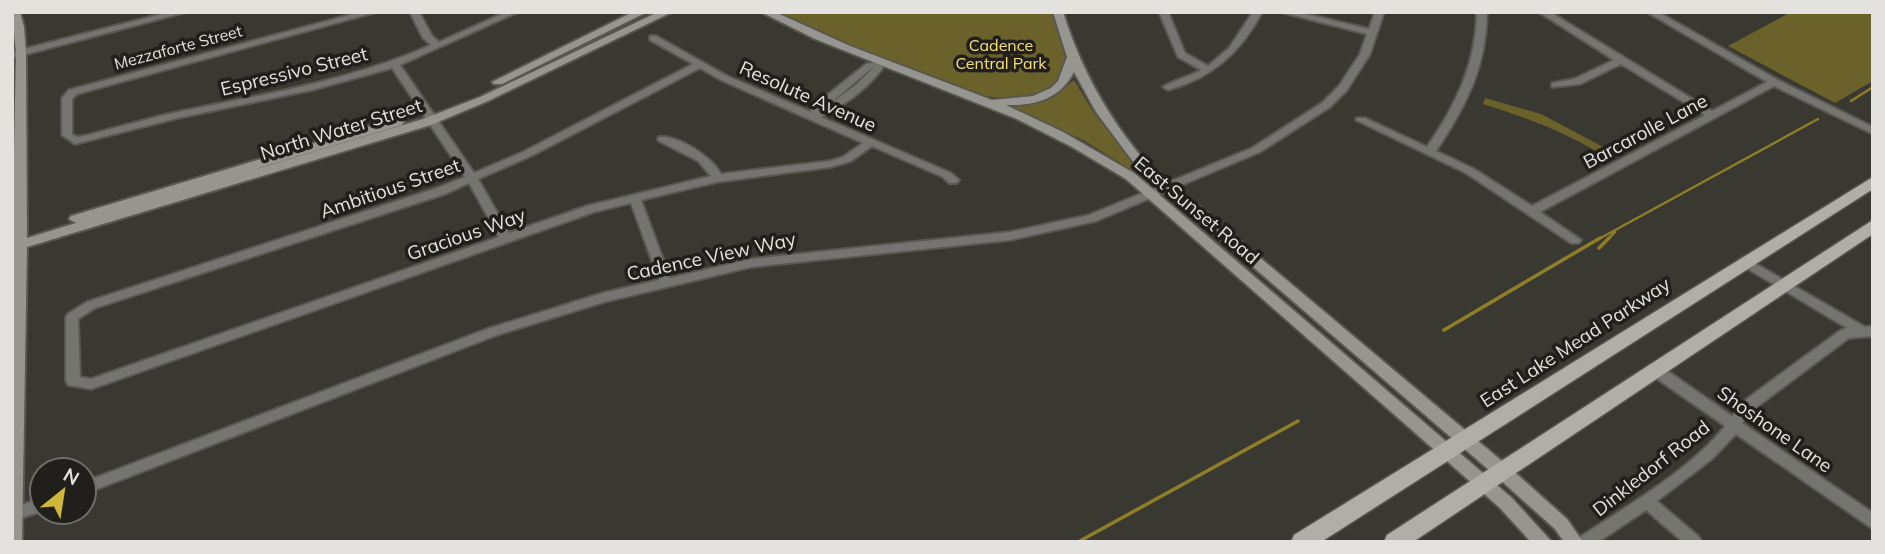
<svg xmlns="http://www.w3.org/2000/svg" width="1885" height="554" viewBox="0 0 1885 554" font-family="Mulish,sans-serif">
<style>
.green{fill:#6b612b}
.lines{fill:none;stroke-linecap:round;stroke-linejoin:round}
.stream-far1{stroke:#8e7e29;stroke-width:2.5}
.stream{stroke:#8e7e29;stroke-width:3.5}
.street-casing{stroke:#585750;stroke-width:4}
.secondary-casing{stroke:#585750;stroke-width:4}
.primary-casing{stroke:#585750;stroke-width:3}
.street{fill:#747470;fill-rule:evenodd}
.secondary{fill:#96958f;fill-rule:evenodd}
.primary{fill:#b0afa7;fill-rule:evenodd}
.labels{text-anchor:middle;stroke-width:7;stroke-linejoin:round;paint-order:stroke}
.far-park-label{font-size:16px;fill:#f5e06f;stroke:#201f1c}
.far-street-label{font-size:16px;fill:#e3e2de;stroke:#201f1c}
.street-label{font-size:19px;fill:#e3e2de;stroke:#201f1c}
</style>
<rect width="100%" height="100%" fill="#393831"/>
<path class="green" d="M774,12H1052L1067,59L1058,85C1029,98 1006,101 975,94L811,30Z
M1791,12H1873V81L1835,103L1728,46Z
M1074,80L1094,113L1135,164L1142,177L1085,141L1008,106L1053,97Z
M1485,98L1541,114L1609,150L1601,154C1563,131 1525,117 1483,104Z"/>
<g class="lines">
<path class="stream-far1" d="M1851,101L1873,87
M1597,240L1818,119
M1607,240L1615,232"/>
<path class="stream" d="M1599,248L1609,238
M1444,330L1600,238
M1078,542L1298,421"/>
<g class="street-casing">
<path id="street" d="M170,12H186L12,58V52Z
M361,12H376L77,94L72,99V134L77,137L88,135C119,127 150,118 182,111C266,94 352,80 431,45L423,38L410,12H419L432,36L439,42L506,12H518L400,65L474,173L523,152L693,64L650,40V36H656L727,76L811,112V108L866,64L885,60L887,62C871,86 847,104 821,117L951,173L959,180L957,183H949L943,177L872,146L851,161L831,167L717,182L641,200L670,278L751,259L1010,232L1089,215L1252,148L1322,103L1339,86L1360,54L1367,34L1281,12H1298L1369,29L1375,12H1384L1370,54L1347,90L1330,107L1260,152L1096,221L1010,240L751,267L604,302L497,335L84,494V482L487,329L603,293L659,280L631,203L594,212L91,389L68,385L66,381V317L68,314L87,302L437,188L465,177L392,68L312,90L178,118L75,144L62,135V98L69,90ZM700,68L721,80L863,143L843,157L830,161L721,174C712,157 678,135 659,137L658,139L659,141L698,161L711,176L587,206L509,233L478,179L531,156ZM873,68L857,84L827,106L872,68ZM469,183L499,237L91,379L80,377L78,319L95,308L445,194Z
M1159,12H1168L1185,53L1208,66L1229,48L1253,12H1262C1241,52 1212,78 1168,90L1163,87C1174,80 1189,77 1201,70L1178,57Z
M1477,12H1487C1486,68 1466,106 1436,151L1474,169L1532,206L1705,115L1621,64L1580,84L1552,87V83L1574,79L1614,60L1539,12H1550L1712,111L1767,82L1647,12H1658L1778,80L1873,127V134L1774,86L1540,212L1581,240L1579,243H1571L1466,173L1356,120L1357,118H1365L1427,147C1456,105 1476,64 1477,12Z
M1744,257L1865,327L1873,326V336L1849,338L1758,406L1742,423L1873,513V529L1736,434L1712,459L1657,501L1699,537L1702,542H1683L1646,510L1598,542H1577L1580,537C1624,508 1693,468 1725,426L1649,373L1647,369L1649,365H1659L1732,416L1748,398L1841,330L1847,328L1740,264L1738,261Z
M42,498V511L12,521V508Z"/>
</g>
<g class="secondary-casing">
<path id="secondary" d="M12,12H20L24,27L26,53L27,238L76,223L69,219L71,216L394,119L398,118L404,122L402,125L163,197L423,119L480,97L658,12H672L488,101L431,125L27,247L22,542H12V242L16,53Z
M633,12H647L502,84H494L492,82Z
M761,12H775L850,46L992,100L1033,96L1051,88L1058,81L1067,57L1053,12H1063C1081,69 1107,116 1145,161L1509,467L1567,519L1583,542H1564L1555,529L1497,477L1137,167L1096,112L1074,72C1060,99 1035,106 1006,105L1063,132L1134,173L1512,498L1552,542H1531L1500,508L1413,431L1126,179L1072,147L1017,119L815,39Z"/>
</g>
<g class="primary-casing">
<path id="primary" d="M1873,177V189L1321,542H1291L1294,535Z
M1873,220V234L1413,542H1384L1387,535Z"/>
</g>
<use href="#street" class="street"/>
<use href="#secondary" class="secondary"/>
<use href="#primary" class="primary"/>
</g>
<g class="labels">
<g class="far-park-label">
<text x="1001" y="51">Cadence<tspan x="1001" dy="18">Central Park</tspan></text>
</g>
<g class="far-street-label">
<text transform="translate(178 47) rotate(-15)" y="6">Mezzaforte Street</text>
</g>
<g class="street-label">
<text transform="translate(294 71) rotate(-14)" y="7">Espressivo Street</text>
<text transform="translate(808 96) rotate(24)" y="7">Resolute Avenue</text>
<text transform="translate(341 129) rotate(-17)" y="7">North Water Street</text>
<text transform="translate(1645 131) rotate(-28)" y="7">Barcarolle Lane</text>
<text transform="translate(390 188) rotate(-19)" y="7">Ambitious Street</text>
<text transform="translate(1197 210) rotate(40)" y="7">East Sunset Road</text>
<text transform="translate(466 234) rotate(-19)" y="7">Gracious Way</text>
<text transform="translate(711 256) rotate(-12)" y="7">Cadence View Way</text>
<text transform="translate(1575 342) rotate(-33)" y="7">East Lake Mead Parkway</text>
<text transform="translate(1775 429) rotate(35)" y="7">Shoshone Lane</text>
<text transform="translate(1651 468) rotate(-38)" y="7">Dinkledorf Road</text>
</g>
</g>
<rect width="1885" height="554" fill="none" stroke="#e3e2de" stroke-width="28"/>
<g transform="translate(63 491) rotate(30)"><circle r="33" fill="#201f1c" stroke="#6e6d6a" stroke-width="2"/>
<path d="M0-5L12 26L0 18L-12 26Z" fill="#cfb837"/>
<text y="-10" font-size="19" font-weight="bold" text-anchor="middle" fill="#e3e2de">N</text>
</g>
</svg>
